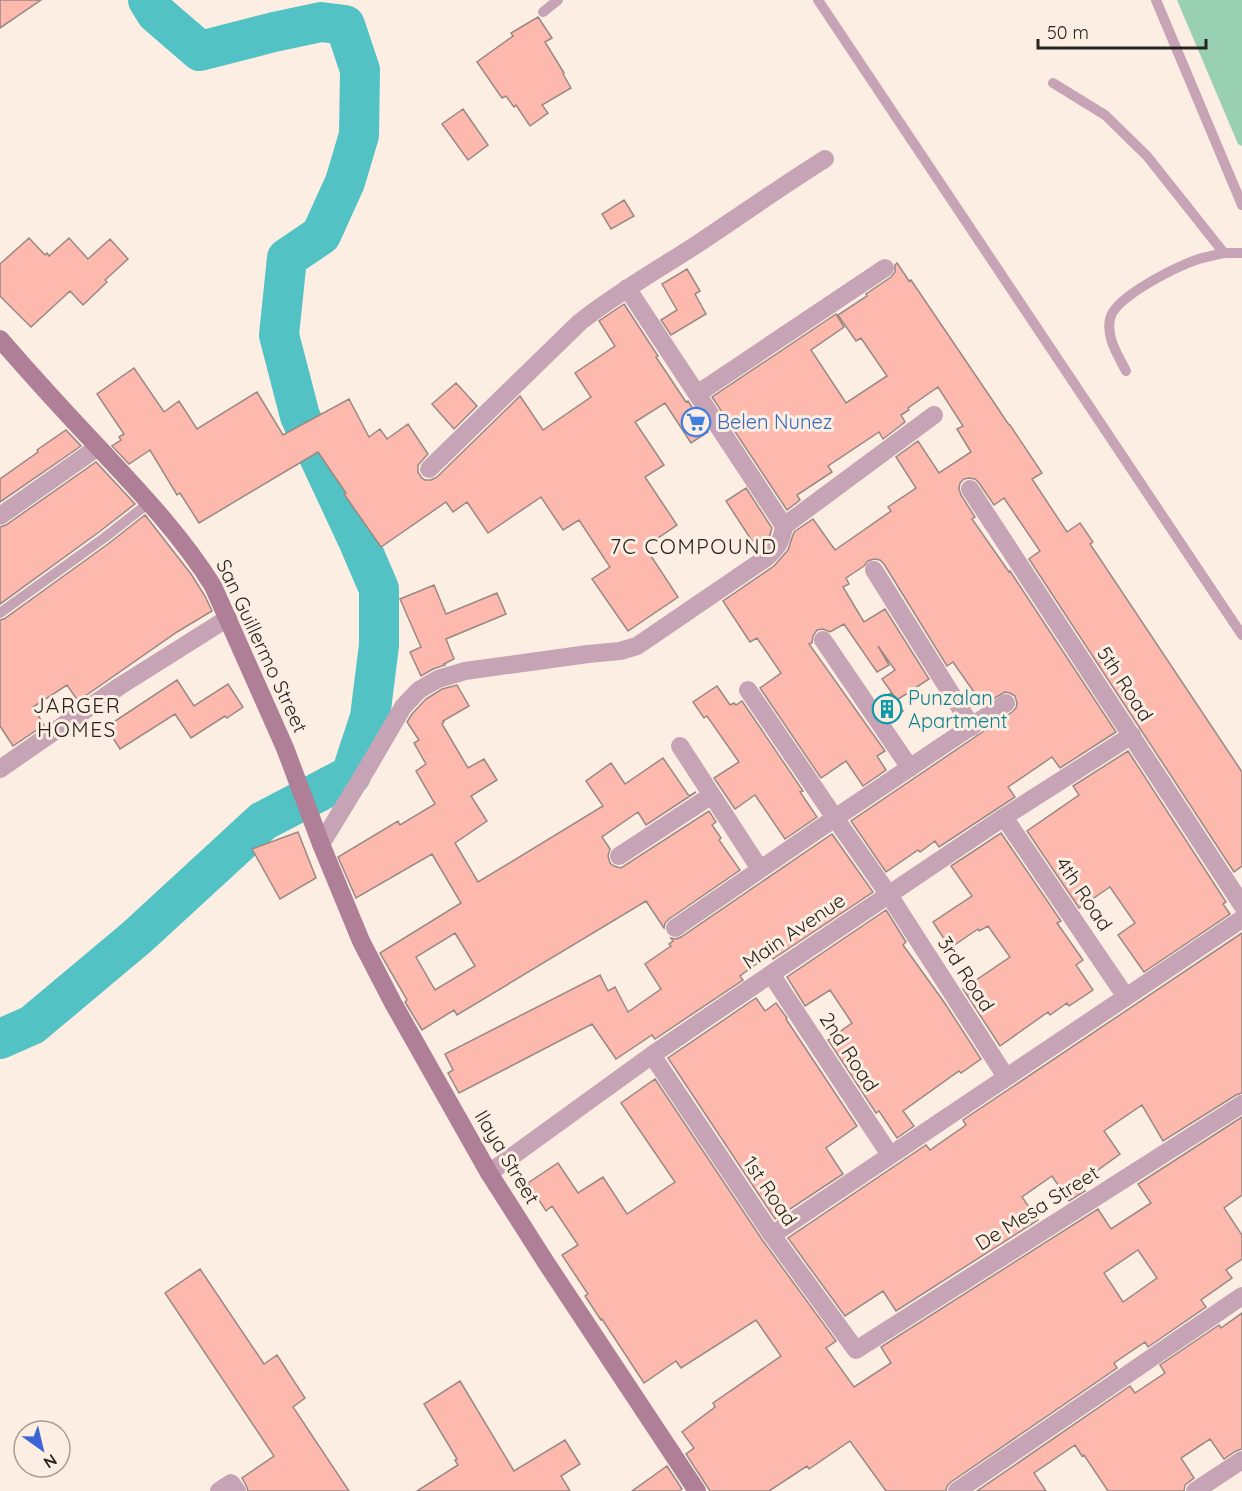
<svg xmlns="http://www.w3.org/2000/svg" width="1242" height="1491" viewBox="0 0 1242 1491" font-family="Quicksand,sans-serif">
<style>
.green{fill:#99d0b3}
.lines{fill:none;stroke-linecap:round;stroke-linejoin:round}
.river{stroke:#52c2c4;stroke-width:40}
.building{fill:#fdb9ae;stroke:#998884;stroke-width:1.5;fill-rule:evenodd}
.lane{stroke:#c6a4b5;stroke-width:10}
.street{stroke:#c6a4b5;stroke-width:18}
.secondary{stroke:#af7e97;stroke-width:18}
.labels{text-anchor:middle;stroke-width:6;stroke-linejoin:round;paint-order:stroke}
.shop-label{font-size:20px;fill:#366cbe;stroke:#fceee2;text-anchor:start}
.street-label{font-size:20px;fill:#292420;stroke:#fceee2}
.culture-label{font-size:20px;fill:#0d838f;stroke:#fceee2;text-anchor:start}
.neighbourhood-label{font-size:21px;letter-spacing:1.5px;fill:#292420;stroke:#fceee2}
</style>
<rect width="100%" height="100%" fill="#fceee2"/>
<path class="green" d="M1177,0H1242V146L1238,144Z"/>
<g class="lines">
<path class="river" d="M0,1039L32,1025L137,937L263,821L351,775L370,717L379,645V589L358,540L300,416L279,335L287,258L321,235L345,182L359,135L360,70L345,25L321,22L274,32L200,51L156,13L148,0"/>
</g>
<path class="building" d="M0,0H41L0,28Z
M538,17L552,38L545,42L564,73L563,74L571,88L542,105L548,113L530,126L516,105L514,107L506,96L502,98L477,62L513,36L511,33Z
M463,109L488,145L468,160L442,124Z
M624,200L634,216L611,229L602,214Z
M29,238L45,255L47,253L49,256L69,238L88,259L110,239L128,259L105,280L107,282L83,305L70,291L31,327L0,296V264Z
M897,263L909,281L911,280L995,404L1009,425H1010L1042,473L1032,479L1067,532L1080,523L1093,542L1090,544L1242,772V866L1234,872L1029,559L1040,551L1004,498L994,505L979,483L975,479L969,478L964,479L960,483L959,489L961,495L975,517L972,519L1009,572L1010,571L1116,732L1060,768L1052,757L1008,787L1015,797L939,847L935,841L920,852L918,850L886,872L851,821L1012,712L1016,708L1017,703L1015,696L1010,693L1005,692L983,705L953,662L947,666L884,564L880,560L874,559L868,561L864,566L846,578L849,584L843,587L864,622L885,609L929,679L897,700L882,679L895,670L878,646L889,665L877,672L844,624L830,632L823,629L817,630L813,636L812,643L809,644L885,751L877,756L886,770L863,786L846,761L821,778L760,688L781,673L757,638L750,642L723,601L774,566L788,550L794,532L813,519L835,550L891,511L888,507L916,488L896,457L918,441L939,473L971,452L957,429L963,426L938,387L908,408L909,410L901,415L905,422L883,439L879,432L828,466L832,472L797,495L800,500L787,510L712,397L836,314L844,327L811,350L846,403L887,376L861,338L856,341L838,315L867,296L866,294L891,277L895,272V265Z
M687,269L700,291L695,294L706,314L671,335L661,320L677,310L662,284Z
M624,304L658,356L656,357L686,402L688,401L708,432L691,443L665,403L635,422L664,465L645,477L677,525L645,547L678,597L628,631L592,579L610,567L579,520L563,530L541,497L488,533L467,502L453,512L446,502L381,547L344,494L346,493L318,452L199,523L180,493L177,495L150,450L129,464L112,446L121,440L119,437L124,434L97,394L134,368L164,412L179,401L197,429L257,392L283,435L349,399L369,437L380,429L387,439L408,424L428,454L418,465V472L421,477L425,480H431L437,477L520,396L543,430L591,397L575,373L615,346L599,321Z
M456,383L477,406L454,429L432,404Z
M66,430L81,446L0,502V479L38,452L37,450Z
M96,462L135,504L99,532L0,604V527L6,525Z
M746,488L772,528L769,538L758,550L726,501Z
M145,515L191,574L205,596L212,611L177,632L78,701L67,685L33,707L44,725L13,746L0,726V620L4,619L108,544Z
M434,585L446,614L497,593L506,614L446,639L454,659L444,664L445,665L433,669L421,676L410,652L421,647L400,599Z
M177,680L194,706L228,684L243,707L227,718L225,716L191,738L175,714L120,749L106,727Z
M457,685L469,706L443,721L444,722L442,724L468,768L484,759L497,780L471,796L487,821L455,843L478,882L603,806L586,781L611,763L625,784L663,758L689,796L696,792L646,825L638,812L602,837L610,849L608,856L610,863L614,866L621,868L709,811L716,822L712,825L721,838L719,840L740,870L669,919L665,923L664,928L646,901L457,1015L454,1010L422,1030L405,1002L407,1000L380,953L461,903L432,854L356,898L338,857L398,821L400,825L435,804L416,771L426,764L414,743L419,740L407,722L412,714L426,699L442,689ZM455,933L475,966L435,990L416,957Z
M717,686L730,705L734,703L736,705L742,701L803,791L800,792L817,817L785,839L755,795L735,809L714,778L739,762L707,716L704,718L693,702Z
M891,693L903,711L891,720L878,701Z
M1128,751L1226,902L1223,904L1230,914L1144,972L1118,935L1135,923L1110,887L1079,908L1027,831L1079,795L1073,786Z
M298,832L316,878L280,899L252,849Z
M1001,833L1061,921L1057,923L1083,960L1076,965L1093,990L1069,1006L1067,1003L1050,1015L1048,1012L1000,1046L963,989L1010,957L988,926L979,931L978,929L950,948L933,922L972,896L951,866Z
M832,834L873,892L773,959L770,954L740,976L743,980L655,1039L652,1035L616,1059L592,1024L459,1093L448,1073L453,1070L445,1054L600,975L608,991L615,987L628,1012L661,989L645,964L671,946L669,944L673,941L671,938L676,939L681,937Z
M886,910L906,942L903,945L944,1002L981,1059L961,1073L959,1071L903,1111L914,1126L897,1138L879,1111L876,1113L828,1040L852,1023L830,990L805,1006L787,977Z
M1242,933V1093L1236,1095L1163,1141L1142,1105L1104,1131L1120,1154L1080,1183L1085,1191L1069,1201L1052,1176L1022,1197L1038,1220L896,1311L883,1291L845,1316L788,1238L926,1145L930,1150L966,1125L963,1120Z
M756,998L765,1011L776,1003L787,1018L786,1019L857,1126L826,1148L843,1174L775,1219L668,1058Z
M655,1079L763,1241L836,1341L826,1348L854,1387L891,1363L881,1347L1098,1209L1111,1229L1151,1203L1138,1184L1242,1117V1195L1224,1208L1242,1235V1259L1226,1270L1232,1278L1201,1300L1206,1307L1148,1347L1145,1342L1114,1363L1117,1368L951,1482L947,1486L946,1491H886L850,1441L809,1469L807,1466L769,1491H710L686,1454L694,1448L682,1432L715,1407L713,1403L781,1356L756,1320L681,1368L676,1361L644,1383L602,1319L601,1320L585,1296L588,1294L562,1255L578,1245L552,1206L546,1211L528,1183L558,1163L578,1193L603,1177L627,1214L675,1182L621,1103ZM1138,1250L1157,1278L1123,1302L1104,1273Z
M200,1269L264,1364L277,1355L305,1398L293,1407L349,1491H248L246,1485L242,1478L274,1456L165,1293Z
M1242,1313V1449L1236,1451L1224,1459L1210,1439L1181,1458L1194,1478L1185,1485L1184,1491H1108L1084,1455L1082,1456L1075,1445L1034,1473L1046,1491H977L1130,1386L1135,1393L1165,1373L1160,1365L1219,1325L1221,1328Z
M460,1381L514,1471L565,1440L580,1464L561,1476L570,1491H417L458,1465L455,1460L457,1459L424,1404Z
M667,1466L682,1489L679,1491H632Z"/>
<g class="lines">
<path class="lane" d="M818,0L1242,635
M1156,0L1242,205
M543,12L558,0
M1053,83L1105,115L1147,156L1224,253H1242
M1126,371C1118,355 1106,338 1110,319C1114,298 1169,271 1188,263C1199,258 1212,256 1224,253
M0,613L104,538L150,502"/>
<path class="street" d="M627,288L784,526L934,415
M697,394L885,268
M429,469L580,322C618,292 659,269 699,243C741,215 782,186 825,159
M970,489L1242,905
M0,516L98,447
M874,570L972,727
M823,640L910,768
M748,690L835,818L889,895L1006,1077
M680,746L760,869
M0,769L120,686L228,618
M1004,817L1126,997
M321,844L368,767L403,707L419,690L438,679L465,671L588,654L620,651L637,646L766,558C777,548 782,541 784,526
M619,856L712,795
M675,928L835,818L1006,703
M771,974L890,1155
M652,1055L772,1235L856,1350L1242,1104
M489,1173L652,1055L771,974L1004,817L1132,735
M772,1235L1242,919
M219,1491L231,1483L237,1491
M957,1491L1242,1296
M1195,1491L1242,1460"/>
<path class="secondary" d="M0,339C32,376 65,412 99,448C140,492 181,535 213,586L285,748L321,844L361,941L393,1003L489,1173L545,1261L697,1491"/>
</g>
<defs>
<g id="supermarket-ring" transform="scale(1.5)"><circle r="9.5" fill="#fceee2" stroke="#3f7fe0" stroke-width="1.5"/><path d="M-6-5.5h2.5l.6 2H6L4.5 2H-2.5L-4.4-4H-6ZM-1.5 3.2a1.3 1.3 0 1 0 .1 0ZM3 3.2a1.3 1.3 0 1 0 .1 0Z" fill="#3f7fe0"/></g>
<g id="building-ring" transform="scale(1.5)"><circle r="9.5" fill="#fceee2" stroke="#0f9aa8" stroke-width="1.5"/><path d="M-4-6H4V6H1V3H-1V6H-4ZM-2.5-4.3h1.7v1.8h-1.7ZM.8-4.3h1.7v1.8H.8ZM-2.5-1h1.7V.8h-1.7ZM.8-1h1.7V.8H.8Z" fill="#0f9aa8"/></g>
</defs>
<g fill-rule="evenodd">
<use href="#supermarket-ring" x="696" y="422"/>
<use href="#building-ring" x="887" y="709"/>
</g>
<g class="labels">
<g class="shop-label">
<text x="717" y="429">Belen Nunez</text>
</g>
<g class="street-label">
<text transform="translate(262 646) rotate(65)" y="7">San Guillermo Street</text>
<text transform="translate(1125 684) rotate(57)" y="7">5th Road</text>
<text transform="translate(1084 894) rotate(56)" y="7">4th Road</text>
<text transform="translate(794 931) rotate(-34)" y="7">Main Avenue</text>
<text transform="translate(966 974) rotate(57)" y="7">3rd Road</text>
<text transform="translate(849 1052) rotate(57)" y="7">2nd Road</text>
<text transform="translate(507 1157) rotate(59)" y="7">Ilaya Street</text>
<text transform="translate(770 1191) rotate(56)" y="7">1st Road</text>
<text transform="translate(1037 1208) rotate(-32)" y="7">De Mesa Street</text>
</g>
<g class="culture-label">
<text x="908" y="705">Punzalan<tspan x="908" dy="23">Apartment</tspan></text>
</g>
<g class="neighbourhood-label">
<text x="694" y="554">7C COMPOUND</text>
<text x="77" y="713">JARGER<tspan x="77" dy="24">HOMES</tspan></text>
</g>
</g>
<g transform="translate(42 1449) rotate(146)"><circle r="28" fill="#fceee2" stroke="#a89d94" stroke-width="1.5"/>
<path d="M0-4.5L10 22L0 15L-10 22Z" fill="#3b65d6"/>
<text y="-9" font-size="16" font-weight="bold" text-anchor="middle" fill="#292420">N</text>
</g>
<path d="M1038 39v9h168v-9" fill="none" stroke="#292420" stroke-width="3"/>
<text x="1047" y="39" font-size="18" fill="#292420" stroke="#fceee2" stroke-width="4.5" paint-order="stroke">50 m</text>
</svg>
